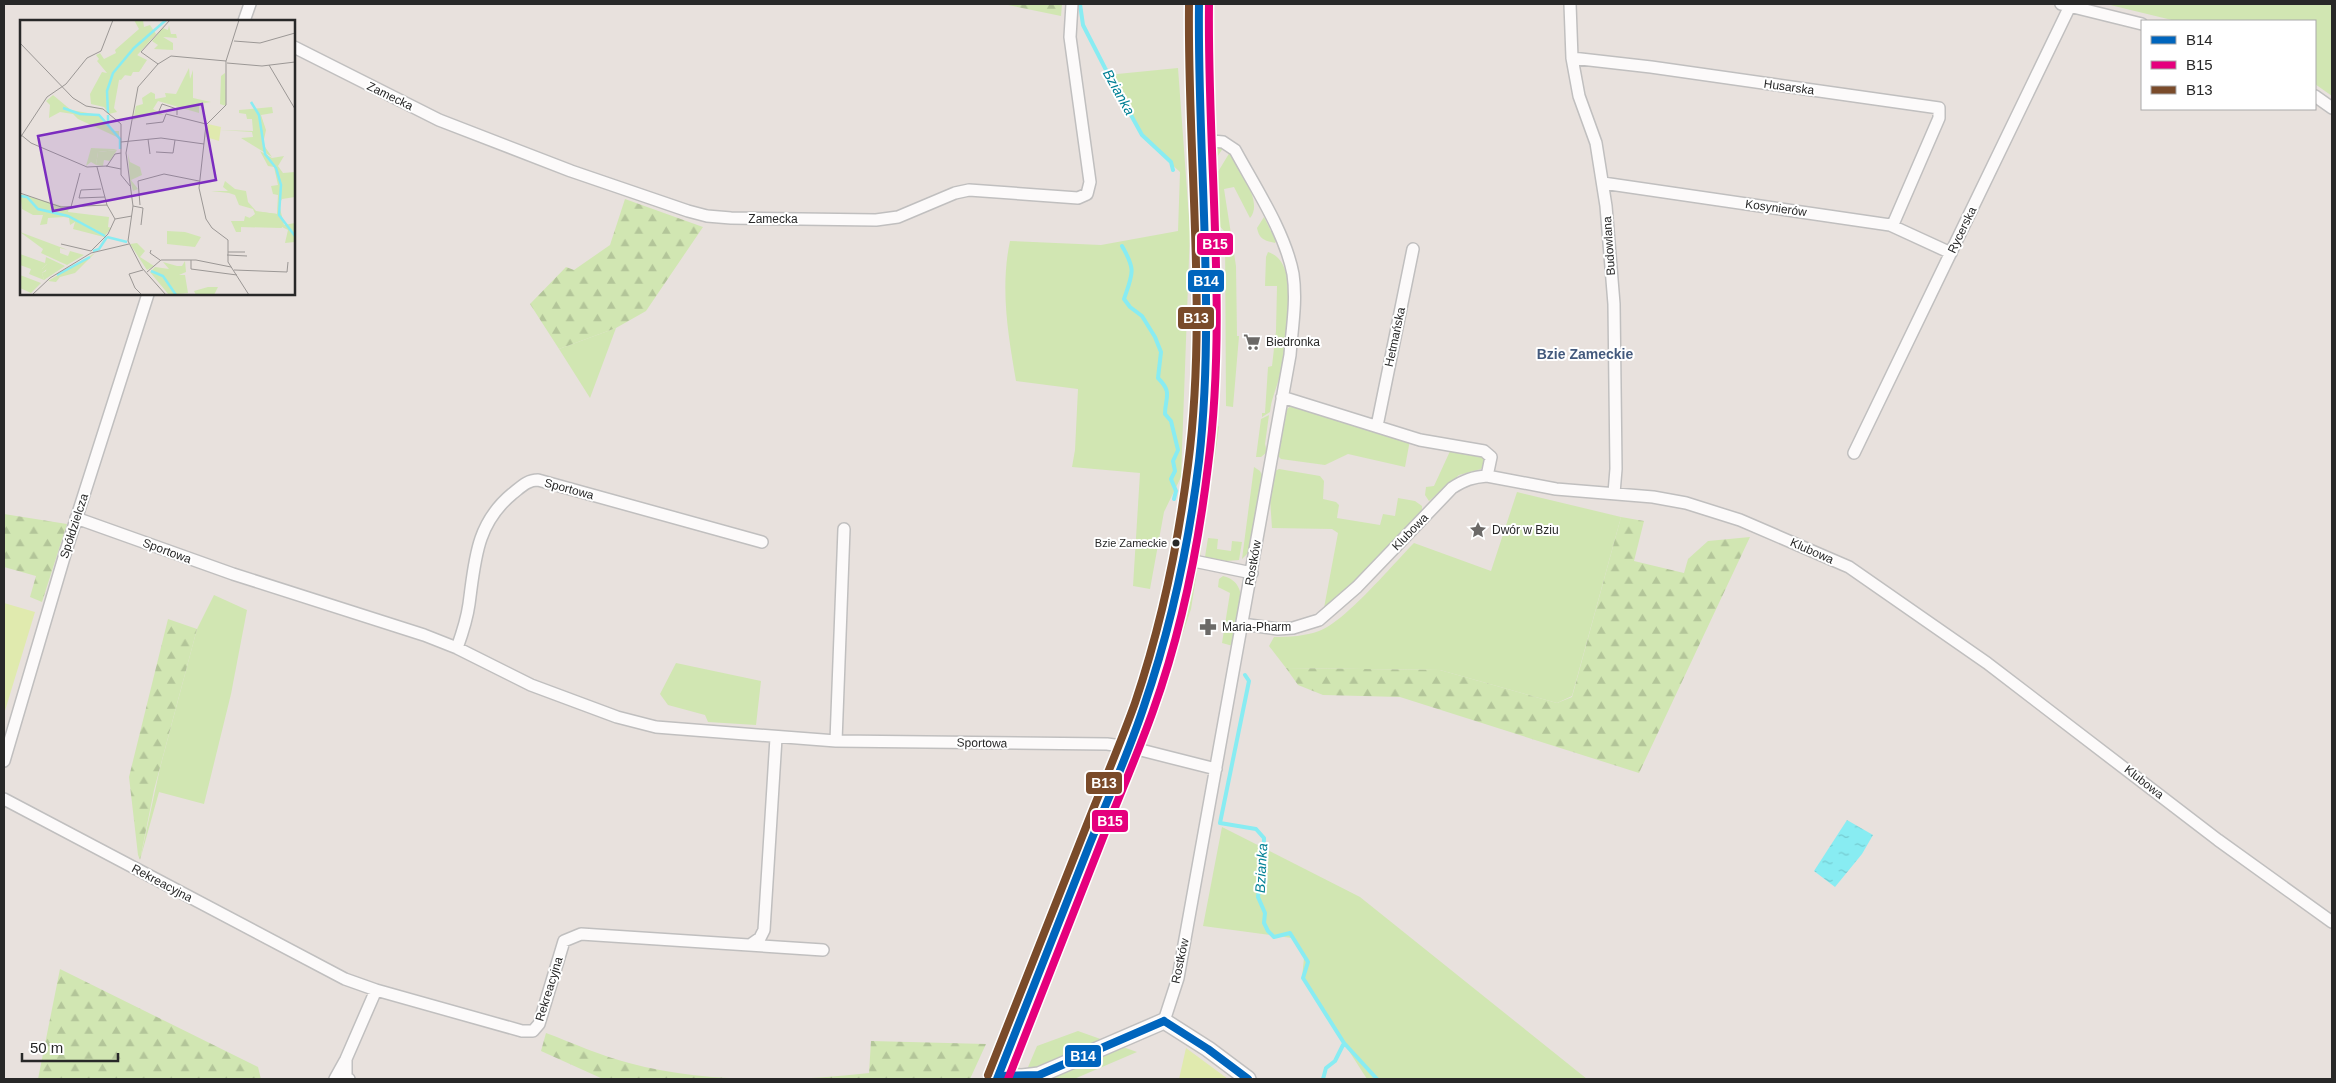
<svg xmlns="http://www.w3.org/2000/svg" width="2336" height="1083" viewBox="0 0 2336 1083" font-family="Helvetica,sans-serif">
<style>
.grass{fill:#d1e6b2}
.forest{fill:url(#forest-firs)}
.pitch{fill:#e0eaae}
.water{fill:url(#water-ripples)}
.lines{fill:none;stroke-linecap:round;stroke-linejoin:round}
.stream{stroke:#88ecf2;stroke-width:4}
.minor-casing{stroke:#c0bfbf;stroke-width:14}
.tertiary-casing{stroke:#c0bfbf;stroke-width:18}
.minor{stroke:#fcfafa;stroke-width:11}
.tertiary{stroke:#fcfafa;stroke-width:15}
.bus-1-casing{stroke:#fff;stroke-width:11}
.bus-2-casing{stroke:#fff;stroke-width:11}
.bus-3-casing{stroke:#fff;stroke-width:11}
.bus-1{stroke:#0065bd;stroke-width:8}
.bus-2{stroke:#e5007d;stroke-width:8}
.bus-3{stroke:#7a4b2a;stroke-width:8}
.bus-dot{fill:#282828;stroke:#fff;stroke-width:2}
.labels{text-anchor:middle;stroke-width:4;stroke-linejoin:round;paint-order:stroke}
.bus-label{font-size:11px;fill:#282828;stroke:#fff;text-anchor:end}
.street-label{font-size:12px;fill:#282828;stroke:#fff}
.poi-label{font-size:12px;fill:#282828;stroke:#fff;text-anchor:start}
.water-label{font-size:14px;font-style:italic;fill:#028095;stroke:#fff}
.neighbourhood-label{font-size:14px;font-weight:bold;fill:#445a7d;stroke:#fff}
.inset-river{fill:none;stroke:#88ecf2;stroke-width:2.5}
.inset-road{fill:none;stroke:#9b9795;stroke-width:1}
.view{fill:#7b2cbf;fill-opacity:0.15;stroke:#7b2cbf;stroke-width:2.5}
.inset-edge{fill:none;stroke:#282828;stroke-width:2.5}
.line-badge{stroke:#fff;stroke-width:2}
.badge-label{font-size:14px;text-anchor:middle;font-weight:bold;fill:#fff}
</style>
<defs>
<pattern id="forest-firs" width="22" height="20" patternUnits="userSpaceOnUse" patternTransform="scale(1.25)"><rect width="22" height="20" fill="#d1e6b2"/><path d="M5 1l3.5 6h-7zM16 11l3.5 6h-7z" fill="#b3c599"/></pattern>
<pattern id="water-ripples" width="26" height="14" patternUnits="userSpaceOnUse" patternTransform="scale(1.25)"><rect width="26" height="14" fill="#88ecf2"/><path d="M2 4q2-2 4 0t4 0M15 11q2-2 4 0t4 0" fill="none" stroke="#75cad0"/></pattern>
</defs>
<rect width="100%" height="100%" fill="#e8e1dd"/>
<path class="grass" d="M2106,4H2332V96L2315,84V21H2176Z
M1178,68L1190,231L1181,477L1164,512L1150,589L1133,586L1140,473L1072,467L1075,450L1078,389L1016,381C1008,334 1000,288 1010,241L1101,245L1178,231L1180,172L1142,137L1107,75Z
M1217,147L1223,148L1208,171L1209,153Z
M1230,152C1238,168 1264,202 1250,218L1234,187L1224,189L1236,266L1237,336H1239L1233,407L1226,406L1225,232L1215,221L1213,180Z
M1264,217L1276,241L1275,243C1265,241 1259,239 1257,228Z
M1211,223L1221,233V377L1217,381L1213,356Z
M1268,252C1304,262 1286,351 1279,378C1276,390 1271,400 1270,412L1262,417V413H1265L1268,367L1272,366L1276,331L1277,286H1265L1266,257Z
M616,328L590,398L559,349Z
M1292,405L1410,440L1405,467L1348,454L1325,465L1281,459L1278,456L1287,409Z
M1269,415L1265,444L1267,452L1261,457H1256L1261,419Z
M1214,420L1219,427L1214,464L1204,466Z
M1451,449L1485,455L1488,460L1481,469L1459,475L1429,501L1425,495L1426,487L1434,486Z
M1254,467L1260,471L1263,477L1250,551L1242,559Z
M1279,469L1320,476L1324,481L1323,499L1336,502L1339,505L1337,518L1380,525L1383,514L1395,516L1398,498L1415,501L1422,506V512L1326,610L1324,608L1338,533L1332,529L1272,528L1270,499L1275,471Z
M1203,474L1211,481L1209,499L1203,496Z
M1517,492L1621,517L1572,696L1557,703L1440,670L1286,668L1269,646L1274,637C1289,637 1306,636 1319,631C1345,622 1393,564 1414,543L1491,571Z
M1207,509L1200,556L1194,550L1193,546L1198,515L1200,512Z
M1208,538L1218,539L1217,549L1231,551L1232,541L1242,542L1239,560L1226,561L1205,557Z
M1192,571H1197L1191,609L1174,659L1170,658L1168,648L1186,578Z
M1223,576C1254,583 1237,625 1233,646L1222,643L1230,593L1218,587L1219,579Z
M214,595L247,610L231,694L204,804L159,792L140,860L160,768L197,629Z
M676,663L761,681L756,725L708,722L705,715L668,705L660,694Z
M1222,827L1360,897L1587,1079H1367L1302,978L1304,958L1292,938L1203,926Z
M1078,1031L1137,1052L1074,1079H1023L1037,1046Z"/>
<path class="forest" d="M1003,4H1062L1061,16Z
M625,199L703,227L646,311L616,328L559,349L530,304L566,267L574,270L610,245Z
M4,514L67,524L42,602L30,597L36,576L4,567Z
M1621,517L1644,521L1634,561L1684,573L1688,559L1708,541L1750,537L1639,773L1400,697L1323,695L1298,685L1286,668L1440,670L1557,703L1572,697Z
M168,619L197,629L154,790L140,860L138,855L129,777Z
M60,969L258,1067L261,1079H38Z
M546,1033C573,1043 601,1056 629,1063C703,1083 793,1082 869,1073L871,1041L986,1044L970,1079H603L541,1051Z"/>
<path class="pitch" d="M4,603L35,612L4,714Z
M1186,1048L1228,1079H1179Z"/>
<path class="water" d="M1847,820L1873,835L1862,854L1835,887L1814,871Z"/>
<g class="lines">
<path class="stream" d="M1080,4L1083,25L1105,68L1142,135L1171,162L1173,170
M1122,246C1136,270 1133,273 1124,299L1130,307L1142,316L1155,337L1161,352L1158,378C1173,393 1165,397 1165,414L1171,421L1178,450L1173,461L1175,471L1171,479L1176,491L1174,499
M1245,675L1249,681L1220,823L1256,829L1264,838L1263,874L1260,883L1258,897L1265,913L1264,923L1268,931L1274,937L1290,933L1308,962L1303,978L1344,1043L1335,1061L1326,1068L1323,1079
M1344,1043L1377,1079"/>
<g class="minor-casing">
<path id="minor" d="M1570,4L1572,58L1579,96L1596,143L1606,206L1614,304L1616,469L1614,493
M2061,4L2142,24
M244,21L250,4
M294,47L439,120L571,171L688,211L707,216L731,218L876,220L898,217L955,193L969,190L1078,198L1087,194L1090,182L1070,37L1072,4
M1572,58L1651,67L1939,108V118L1894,222L1890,225L1603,183
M2315,96L2332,108
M1890,225L1951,253
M1282,397L1420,440L1484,451L1491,457L1487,476
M1377,426L1413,249
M1854,453L2070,6
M76,518L233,574L424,635L457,648L531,685L617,717L656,727L836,741L1107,744L1129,747L1216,769
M1184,559L1252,573
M1242,624L1278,629L1293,628L1319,620L1357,587L1452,488C1464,480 1473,477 1487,476L1556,489L1653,497L1686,503L1740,520L1849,567L1987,663L2218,840L2332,922
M457,648C462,634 467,619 469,604C475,560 476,524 512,494C521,487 527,480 538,480L762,542
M836,741L844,529
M4,761L65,554L148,294
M4,799L345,979L376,990L522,1031H533L539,1024L564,941L581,934L823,950
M750,945L760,938L764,930L776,738
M1164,1021L1178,978L1290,355C1292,328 1297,301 1293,274C1285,232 1255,187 1235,150L1223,142L1201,140
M335,1079L345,1061
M349,1079L346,1077V1059L376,990"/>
</g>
<g class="tertiary-casing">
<path id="tertiary" d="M999,1076L1022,1077L1039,1075L1164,1021L1208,1049L1248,1079
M997,1079L1144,707C1185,578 1208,450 1207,313C1207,210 1196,107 1199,4"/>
</g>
<use href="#minor" class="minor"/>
<use href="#tertiary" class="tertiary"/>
<g class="bus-1-casing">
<path id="bus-1" d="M1164,1021L1208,1049L1248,1079
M999,1076L1039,1075L1164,1021
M997,1079C1027,1003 1057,927 1087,851C1106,803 1128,755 1144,706C1171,627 1189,543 1199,461C1216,308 1197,157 1199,4"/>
</g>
<g class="bus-2-casing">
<path id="bus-2" d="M1008,1079C1040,998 1072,917 1104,835C1120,794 1138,753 1153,711C1181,633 1198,549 1208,466C1228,313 1207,158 1209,4"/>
</g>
<g class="bus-3-casing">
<path id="bus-3" d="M988,1075C1020,993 1053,910 1086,827C1102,786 1120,745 1135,703C1161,626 1178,545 1188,465C1208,312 1187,157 1189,4"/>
</g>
<use href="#bus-1" class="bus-1"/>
<use href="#bus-2" class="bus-2"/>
<use href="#bus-3" class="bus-3"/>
</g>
<defs>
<g id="supermarket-bare" transform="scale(1.35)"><path d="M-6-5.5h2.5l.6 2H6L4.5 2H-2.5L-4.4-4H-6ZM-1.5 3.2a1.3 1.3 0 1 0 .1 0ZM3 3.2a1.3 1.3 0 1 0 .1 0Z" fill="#6b6967" stroke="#fff" stroke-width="2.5" paint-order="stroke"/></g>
<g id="sight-bare" transform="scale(1.35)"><path d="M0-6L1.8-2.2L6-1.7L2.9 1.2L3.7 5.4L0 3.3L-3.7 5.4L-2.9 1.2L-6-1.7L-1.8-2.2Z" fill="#6b6967" stroke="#fff" stroke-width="2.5" paint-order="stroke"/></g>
<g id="pharmacy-bare" transform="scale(1.35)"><path d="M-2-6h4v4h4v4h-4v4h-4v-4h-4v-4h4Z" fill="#6b6967" stroke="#fff" stroke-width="2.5" paint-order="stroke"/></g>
</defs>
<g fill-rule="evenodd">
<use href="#supermarket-bare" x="1252" y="342"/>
<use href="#sight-bare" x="1478" y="530"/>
<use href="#pharmacy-bare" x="1208" y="627"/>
</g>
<circle class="bus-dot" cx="1176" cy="543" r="4.5"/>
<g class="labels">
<g class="bus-label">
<text x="1167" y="547">Bzie Zameckie</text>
</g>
<g class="street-label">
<text transform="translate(1789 87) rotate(8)" y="4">Husarska</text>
<text transform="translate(390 96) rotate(26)" y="4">Zamecka</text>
<text transform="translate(1776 208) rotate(8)" y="4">Kosynierów</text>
<text x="773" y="223">Zamecka</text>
<text transform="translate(1962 230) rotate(-64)" y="4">Rycerska</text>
<text transform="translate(1609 246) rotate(-94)" y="4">Budowlana</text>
<text transform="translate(1395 337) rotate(-78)" y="4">Hetmańska</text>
<text transform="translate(569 489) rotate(15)" y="4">Sportowa</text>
<text transform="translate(74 526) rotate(-72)" y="4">Spółdzielcza</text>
<text transform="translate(1410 532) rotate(-46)" y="4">Klubowa</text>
<text transform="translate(167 551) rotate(20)" y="4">Sportowa</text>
<text transform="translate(1812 551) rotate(24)" y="4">Klubowa</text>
<text transform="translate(1253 563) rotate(-80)" y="4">Rostków</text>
<text transform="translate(982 743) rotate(1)" y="4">Sportowa</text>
<text transform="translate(2144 782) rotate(38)" y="4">Klubowa</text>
<text transform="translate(162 883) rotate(28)" y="4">Rekreacyjna</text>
<text transform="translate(1180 961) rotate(-78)" y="4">Rostków</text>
<text transform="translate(549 989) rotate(-73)" y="4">Rekreacyjna</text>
</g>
<g class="poi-label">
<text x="1266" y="346">Biedronka</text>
<text x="1492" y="534">Dwór w Bziu</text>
<text x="1222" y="631">Maria-Pharm</text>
</g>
<g class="water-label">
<text transform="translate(1119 92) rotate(61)" y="5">Bzianka</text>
<text transform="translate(1261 868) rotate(-87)" y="5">Bzianka</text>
</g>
<g class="neighbourhood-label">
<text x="1585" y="359">Bzie Zameckie</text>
</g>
</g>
<g transform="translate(20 20)">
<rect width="275" height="275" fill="#e8e1dd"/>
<path d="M114,0H123L124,7L130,5L136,14L149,0L117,35L127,40L119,52H113L111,56L104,55L99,60L94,88L97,92L89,94L84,87L71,84L70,74L82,52L87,53L77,41L79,39L76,35L80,33L84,39L96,33L95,30L119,9ZM149,5L151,14H156L157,18L143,17L153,23V30L134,29L138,25L132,21L143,8L148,10ZM205,53L206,86L200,84L201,56ZM33,75L51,90L79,95L93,111H99V118L58,99L53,94L40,92L29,98L30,85L26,81ZM233,127L252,138L264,136L258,146L263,153L275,152V177L262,179L259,184L264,205L275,203V222L265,223L268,210L262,207H221V212H216L211,201H224L225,196L230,198L235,194L233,189L219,185L215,175L209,173L191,171H208L203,167L205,161L215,169L226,171L228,182L236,191L257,194L258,175L253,174L251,166L258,165L254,147L248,146L240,131ZM97,130L90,141L84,140L83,146L76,145L78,132ZM108,134L110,142L120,147L122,155L111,160L118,169L113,171L110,160ZM0,174L49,188L48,192L89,197L88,207L91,208L84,217L53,209L55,202L50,205L49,198L44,197L28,198L27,204L20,205L23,195H13L2,189ZM147,211L165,212L181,217L175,227L147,224ZM0,212L48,230L40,228V233L48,236L50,231L64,235L47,245L21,233L23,229ZM117,223L125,231L120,237L134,246L127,250L110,224ZM75,233L55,253L40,257L36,262L28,261ZM0,234L25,243L26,237L45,246L24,260L22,253L26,251L27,244L22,249H11L0,245ZM165,241L166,252L159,255H165L168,273L149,275L130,252L135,247L149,249L143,242L157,246H162ZM0,255L21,263L11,273L0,268ZM188,267H198L194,275H176L174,271Z" fill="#d1e6b2"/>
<path d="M133,14H136L117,35V42L123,45L121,49L109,50L101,60L93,58L114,28ZM169,48L170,59L173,50V78L191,82L179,84V93L138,81L133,89L144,95L130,94L113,100L116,86L123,84L122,78L131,72L135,74V79L146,77L145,73L156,74ZM252,87L253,93L241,95L246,110L243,124L252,137L221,118L233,117L232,112L200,110L233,111L232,99H227L226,94L219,93V90ZM71,128L94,129L97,130L78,132L76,145L71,142L66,146ZM240,192L258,194L262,208L220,207L211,201H224ZM27,244L32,245L22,253L24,260L9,254L11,249H22Z" fill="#d1e6b2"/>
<path d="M188,104L201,107L199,121L186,117Z" fill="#e0eaae"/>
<path class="inset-river" d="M231,82L239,95L245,134L256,148L261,165L259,195L275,216M43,88L60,94L79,95L88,105M88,93L87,71L93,53L114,28L146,0M88,95V105L100,119V129M0,176L7,177L18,189L48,196L85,216M87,217L107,222M73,231L79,229L87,217M131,251L143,256L156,275M37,255L70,237"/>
<path class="inset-road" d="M214,21L240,23L275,13M0,23L53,78L66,86L83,89L101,104M206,41V85L186,105L179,168L186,199L192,208L208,220V242L229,275M207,43L242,46L275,42M138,44L121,32L150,0M249,45L275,89M139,91L142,84L157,89V95M101,104V155L110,166M126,104L143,102L146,94L186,104M0,114L11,123L67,147L87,146L95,134L101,133M0,118L27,77L46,64L67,38L81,31L93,0M128,119L130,134M101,122L141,118L184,124M136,132L153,133L155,120M86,146L101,149M81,169L61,170L59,178L85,177M0,173L41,187L87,185M120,185L118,161L144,154L179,161M113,186L123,188L121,205M51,187L60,153M95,199L112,196M41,224L71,231M131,230L130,233L140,240M71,231L88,214L95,199L87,185L77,147M208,232H225M207,235L227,236M171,240V249L217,255M214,250L267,252L268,242M127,252L141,240H176L211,247M12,275L30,258L71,233L109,224M122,275L115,268L109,254L123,250M146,275L122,248L108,221L113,186L106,133L118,67L138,44L151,36L206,41L219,0"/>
<path class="view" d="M182,84L196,160L33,191L18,116Z"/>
<rect width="275" height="275" class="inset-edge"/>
</g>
<g class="line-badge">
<rect x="1196" y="232" width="38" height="24" rx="5" fill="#e5007d"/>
<rect x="1187" y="269" width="38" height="24" rx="5" fill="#0065bd"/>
<rect x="1177" y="306" width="38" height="24" rx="5" fill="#7a4b2a"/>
<rect x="1085" y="771" width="38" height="24" rx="5" fill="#7a4b2a"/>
<rect x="1091" y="809" width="38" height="24" rx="5" fill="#e5007d"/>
<rect x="1064" y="1044" width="38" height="24" rx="5" fill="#0065bd"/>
</g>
<g class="badge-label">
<text x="1215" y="249">B15</text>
<text x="1206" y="286">B14</text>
<text x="1196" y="323">B13</text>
<text x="1104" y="788">B13</text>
<text x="1110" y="826">B15</text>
<text x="1083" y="1061">B14</text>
</g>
<rect width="2336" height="1083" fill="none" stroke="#282828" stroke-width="10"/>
<rect x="2141" y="20" width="175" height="90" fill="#ffffff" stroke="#a9a9a9"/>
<rect x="2151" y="36" width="25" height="8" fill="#0065bd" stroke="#a9a9a9"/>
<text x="2186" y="45" font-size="15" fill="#282828">B14</text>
<rect x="2151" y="61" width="25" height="8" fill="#e5007d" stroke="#a9a9a9"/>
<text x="2186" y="70" font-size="15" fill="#282828">B15</text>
<rect x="2151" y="86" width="25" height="8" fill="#7a4b2a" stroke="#a9a9a9"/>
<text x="2186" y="95" font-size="15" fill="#282828">B13</text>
<path d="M22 1053v8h96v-8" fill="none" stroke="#282828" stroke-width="2.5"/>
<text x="30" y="1053" font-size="15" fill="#282828" stroke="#ffffff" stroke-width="4" paint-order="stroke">50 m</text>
</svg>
